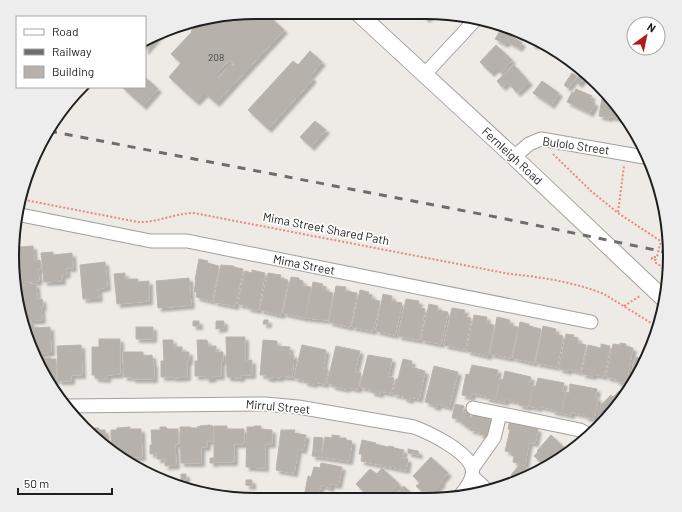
<svg xmlns="http://www.w3.org/2000/svg" width="682" height="512" viewBox="0 0 682 512" font-family="Barlow,sans-serif">
<style>
.building{fill:#b7b1ac;stroke:#beb3aa;fill-rule:evenodd;filter:url(#shadow)}
.lines{fill:none;stroke-linecap:round;stroke-linejoin:round}
.minor-casing{stroke:#a0a0a0;stroke-width:15}
.tertiary-casing{stroke:#a0a0a0;stroke-width:18}
.path{stroke:#e8897d;stroke-width:2;stroke-dasharray:2 2;stroke-linecap:butt}
.minor{stroke:#fff;stroke-width:13}
.tertiary{stroke:#fff;stroke-width:16}
.rail{stroke:#6d6d6d;stroke-width:3;stroke-dasharray:8 8;stroke-linecap:butt}
.labels{text-anchor:middle;stroke-width:3.5;stroke-linejoin:round;paint-order:stroke}
.number-label{font-size:10px;fill:#454442}
.street-label{font-size:12px;fill:#1f1f1f;stroke:#fff}
.rim{fill:none;stroke:#1f1f1f;stroke-width:2}
</style>
<defs>
<filter id="shadow"><feDropShadow dx="3.5" dy="3.5" stdDeviation="1" flood-color="#0004"/></filter>
</defs>
<rect width="100%" height="100%" fill="#eeebe6"/>
<path class="building" d="M256,12H261L266,16L268,15L284,30L216,103L205,93L196,102L169,77L181,63L171,54L204,19ZM229,60L235,65L233,66L231,64L218,78L215,75Z
M420,12H433L426,19Z
M202,19H204L192,32L191,31Z
M501,29L522,43L519,48L507,41L505,44L495,39Z
M516,33L521,35L518,38L515,35Z
M160,34L145,51V40Z
M533,40L537,42L534,46L531,43Z
M496,45L512,60L501,73L496,68L491,73L480,62Z
M310,51L322,62L310,76L313,79L268,129L248,110L293,61L298,65Z
M514,65L529,82L517,93L508,82L502,87L497,81Z
M572,73L577,76L568,88L564,85Z
M581,73L585,76L579,84L575,81Z
M145,77L158,89L143,106L122,87H145Z
M542,81L559,93L551,105L533,93Z
M576,89L592,96L589,100L595,103L590,113L567,102L572,92L574,93Z
M602,98L608,99L623,115L622,119L609,116V118L599,116Z
M315,121L326,130L311,147L300,137Z
M33,246L34,261L40,260L41,269H38L39,281L16,283L14,259H15L14,251H19V247Z
M53,252V255L72,253L73,268H66L67,274L62,275V281L44,282L41,253Z
M199,259L208,261L207,263L219,266L212,301L196,297L197,292H194L196,280H195Z
M105,262L107,287L98,289L99,298L83,299L80,265Z
M221,265L234,266V267L243,269L235,306L214,302Z
M252,270L265,273L258,310L247,308L248,306L238,304L245,271L252,273Z
M125,273V279H138V282L149,281V301L117,304L114,274Z
M268,273L281,275L280,278L288,280L281,315L260,310Z
M291,277L299,278V280L303,281L302,286L311,287L305,318L283,313Z
M189,278L191,305L158,308L156,281Z
M313,282L323,284L322,286L326,287L325,291L333,293L328,320L306,318Z
M36,284L37,299H42L43,307H41L42,320L22,321L17,290L21,289V285Z
M336,286L346,287L345,291L357,293L350,327L329,322Z
M360,290L369,292L368,294L372,295L371,299L380,301L373,331L352,327Z
M383,294L392,296L391,301L402,303L395,335L376,331Z
M406,299L419,301L418,307L425,309L419,340L398,336Z
M429,304L438,306L437,310L448,312L441,344L421,340Z
M452,308L465,310L463,316L471,318L465,349L444,345Z
M474,315L487,317L486,323L494,325L488,356L467,351Z
M497,317L510,320L509,325L518,327L511,358L490,354Z
M264,320H268V324H263Z
M193,321H199V326H193Z
M216,321H224V328L216,329Z
M520,322L529,324V326L541,329L534,363L513,358Z
M23,324H34V328L50,327L51,352L35,355L25,334Z
M543,326L556,329L555,334L563,336L557,367L536,363Z
M136,327H153V339H136Z
M566,334L574,335L573,337L578,338V343L586,345L580,372L569,369L568,371L559,369Z
M226,337H245V361L252,360V375H241V378L227,377Z
M99,339H120V374L107,375V379L95,378V375H92V347H99Z
M163,340H173V347H182V352H189V361H187V377L173,378V377H161V361H164Z
M197,340H207L208,346H216V352H223V361H221V376H213V378L206,379V376H195V361H198Z
M263,340L277,341V346L290,347L289,354L294,355L292,377L280,376V378L273,377V378H266V375H260Z
M620,343L626,344V346L633,348L626,383L616,381V379L606,377L613,344L620,345Z
M601,344L610,346L604,376L593,374V376L582,374L588,345L601,348Z
M81,345L82,375H71V381H58L57,346Z
M302,345L326,350L323,368L328,369L325,384L314,382V384L304,382L305,380L294,378Z
M336,346L360,351L355,372L361,373L358,389L347,387L346,389L332,386V384L327,383Z
M123,352H143V356L152,355L153,364H154V379H132V377H124Z
M368,355L392,359L388,377L394,378L391,393L380,391V394L371,392V389L360,387Z
M635,357L643,359L633,382L630,381Z
M37,358H51V359H56V380H51V385H50Z
M403,359L412,361L411,367L425,371L419,399L410,397V400L403,398L404,396L393,394L396,379H398Z
M472,365L498,370L496,378L499,379L495,400L486,398V396L472,393L471,397L462,395L466,374L469,375Z
M434,366L458,372L449,407L438,404L437,407L432,406V404L425,402Z
M505,371L531,377L529,385L532,386L528,407L519,405V402L506,399L505,402L496,400L500,379L503,380Z
M538,378L564,383L562,392H565L561,413L552,411V409L538,406V408L529,406L533,386H536Z
M570,384L597,389L595,398H598L594,419L585,417V415L571,412V415L562,413L566,392L569,393Z
M619,391L624,396L603,417L596,410L611,395L613,397Z
M455,404L464,406L462,412L470,413L469,417L472,418L473,414L492,418L489,436L479,434L480,432L470,430V427L465,426V424H462V422L458,421V419L452,418Z
M510,420L530,424L529,427L538,429L535,443L529,442L525,465L513,462L514,456L511,455L512,452L505,451L510,430L508,429Z
M209,425L213,426V441H207V447H201V463H181L180,427H191V428H198V426L200,427V426Z
M214,426H227V429H244V444H234V462H214Z
M254,426H261V429L272,430V444H265V468L246,467L247,427H254Z
M130,427V429H141L142,457H133V461H124L111,450V430H117V428Z
M160,427H166L167,429H178V444H175L176,465L165,466V459H157V453L150,454V445H152L151,430H160Z
M92,428H99V430H105L106,444L92,430Z
M281,430H295L294,433L306,435L303,450L298,449L294,473L276,470Z
M332,435L340,436L339,438H346V440L352,441L349,461L322,457L325,437L332,438Z
M551,435L569,452L562,459L546,467L534,456L538,452L537,451Z
M314,437L323,438L321,451L313,450Z
M362,440L376,443L375,444L388,447L389,446L394,447V448L404,450L402,458L408,459L406,470L361,461L362,454H359Z
M408,449L418,451L419,455L408,453Z
M313,450L323,452L322,457L312,456Z
M431,457L448,473L441,481L442,483L433,492L432,491L427,496L416,486L420,483L413,476Z
M210,458H214V463H210Z
M321,463L342,467L338,485L331,484L330,488L321,485L318,495L305,492L308,476L311,477L314,467L320,468Z
M520,464L531,475L519,482L509,484L507,483L512,477L511,475Z
M382,468L399,484L385,498H373L366,492L365,493L356,484L370,469L377,474Z
M181,474H186V480H181Z
M246,480H252V486L246,485Z
M404,486L416,498H393Z"/>
<g class="lines">
<g class="minor-casing">
<path id="minor" d="M424,75L477,18
M514,157L529,144L541,139L644,157
M16,214L151,241H187L591,322
M67,406L265,404L298,407L414,427C430,433 467,451 472,468C475,479 464,491 458,498
M473,408L580,430L587,434
M472,469L494,438L500,414
M472,476L487,490"/>
</g>
<g class="tertiary-casing">
<path id="tertiary" d="M357,12L514,157L665,300"/>
</g>
<path class="path" d="M553,154L591,191L618,213L659,240L665,242L664,244H660L657,257H652V259L656,260V263L665,269
M20,199L138,222C157,223 175,213 194,213L510,274C541,277 574,282 604,294L656,326
M618,212L624,166
M624,306L640,296"/>
<use href="#minor" class="minor"/>
<use href="#tertiary" class="tertiary"/>
<path class="rail" d="M49,131L496,217L665,252"/>
</g>
<g class="labels">
<g class="number-label">
<text x="216" y="61">208</text>
</g>
<g class="street-label">
<text transform="translate(576 146) rotate(8)" y="4">Bulolo Street</text>
<text transform="translate(512 156) rotate(43)" y="4">Fernleigh Road</text>
<text transform="translate(326 229) rotate(11)" y="4">Mima Street Shared Path</text>
<text transform="translate(304 265) rotate(11)" y="4">Mima Street</text>
<text transform="translate(278 407) rotate(5)" y="4">Mirrul Street</text>
</g>
</g>
<path d="M0 0H682V512H0ZM256 19H426A237 237 0 0 1 663 256V256A237 237 0 0 1 426 493H256A237 237 0 0 1 19 256V256A237 237 0 0 1 256 19Z" fill="#ededed" fill-rule="evenodd"/>
<path class="rim" d="M256 19H426A237 237 0 0 1 663 256V256A237 237 0 0 1 426 493H256A237 237 0 0 1 19 256V256A237 237 0 0 1 256 19Z"/>
<rect x="16" y="16" width="130" height="72" fill="#ffffff" stroke="#a5a5a5"/>
<rect x="24" y="29" width="20" height="6" fill="#ffffff" stroke="#a5a5a5"/>
<text x="52" y="36" font-size="12" fill="#1f1f1f">Road</text>
<rect x="24" y="49" width="20" height="6" fill="#6d6d6d" stroke="#a5a5a5"/>
<text x="52" y="56" font-size="12" fill="#1f1f1f">Railway</text>
<rect x="24" y="66" width="20" height="12" fill="#b7b1ac" stroke="#a5a5a5"/>
<text x="52" y="76" font-size="12" fill="#1f1f1f">Building</text>
<g transform="translate(646 36) rotate(33)"><circle r="19" fill="#ffffff" stroke="#a5a5a5"/>
<path d="M0-3L7 15L0 10L-7 15Z" fill="#b31a1a"/>
<text y="-6" font-size="11" font-weight="bold" text-anchor="middle" fill="#1f1f1f">N</text>
</g>
<path d="M18 488v6h94v-6" fill="none" stroke="#1f1f1f" stroke-width="2"/>
<text x="24" y="488" font-size="12" fill="#1f1f1f" stroke="#ffffff" stroke-width="3" paint-order="stroke">50 m</text>
</svg>
